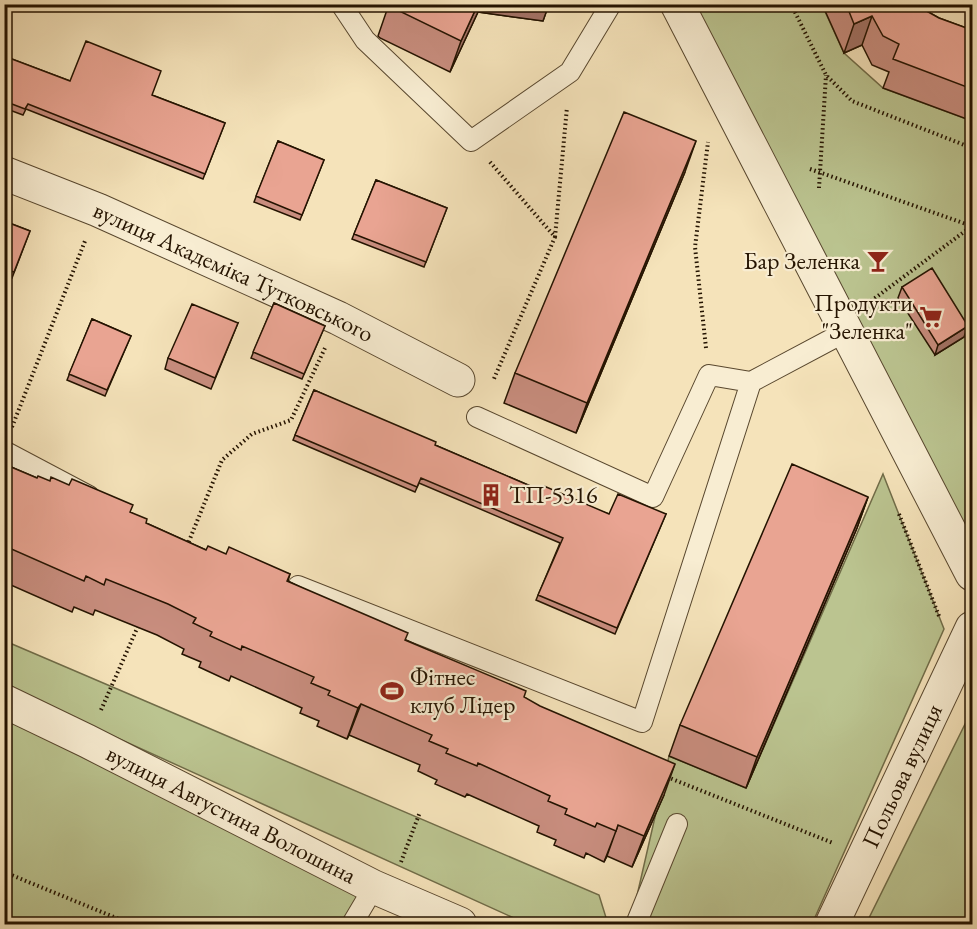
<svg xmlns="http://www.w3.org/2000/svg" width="977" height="929" viewBox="0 0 977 929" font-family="'EB Garamond',serif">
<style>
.green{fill:#bbc490;stroke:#706c48;stroke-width:1.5}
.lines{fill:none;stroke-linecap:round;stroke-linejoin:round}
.service-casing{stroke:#58472e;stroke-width:22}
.minor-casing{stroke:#58472e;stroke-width:35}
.path{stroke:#241300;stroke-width:4;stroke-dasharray:1.5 3;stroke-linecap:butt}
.service{stroke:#f8edd2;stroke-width:20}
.minor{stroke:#f8edd2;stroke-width:33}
.wall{fill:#c88d7e;stroke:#241300;stroke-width:1.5}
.shaded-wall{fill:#a37366;stroke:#241300;stroke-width:1.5}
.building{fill:#e9a492;stroke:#241300;stroke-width:1.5}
.labels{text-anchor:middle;stroke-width:4.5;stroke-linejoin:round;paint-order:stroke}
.poi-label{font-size:24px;fill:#241300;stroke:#f8edd2;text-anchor:end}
.street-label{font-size:24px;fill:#241300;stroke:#f8edd2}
</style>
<rect width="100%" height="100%" fill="#f5e3ba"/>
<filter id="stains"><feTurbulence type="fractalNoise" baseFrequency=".00333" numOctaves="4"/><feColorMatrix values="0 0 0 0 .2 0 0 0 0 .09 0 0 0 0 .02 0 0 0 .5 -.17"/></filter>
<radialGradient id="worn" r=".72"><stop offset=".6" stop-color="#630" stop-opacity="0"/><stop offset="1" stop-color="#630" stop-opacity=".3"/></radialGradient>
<path class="green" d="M674,5H822L844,53L883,88L972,121V569Z
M883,474L944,629L812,924H638L633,913L669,756L746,788Z
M5,641L599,895L608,924H527L5,687Z
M4,701L374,887L352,924H26L5,916Z
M972,710V924H866Z"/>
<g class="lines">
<g class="service-casing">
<path id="service" d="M341,4L365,40L471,141L570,72L611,4
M477,417L653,497L709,375L751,382
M4,451L89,496
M298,586L642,722L751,382L845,332
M352,924L374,887
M636,924L677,824"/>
</g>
<g class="minor-casing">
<g id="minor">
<path d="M677,4L972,574"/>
<path id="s1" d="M4,173L98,210L338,318L458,380"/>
<path id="s2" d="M4,701L87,741L374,887L460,924"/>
<path id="s3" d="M832,924L972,628"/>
</g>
</g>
<path class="path" d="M791,4L826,75L852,101L972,148
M490,162L555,237L493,381
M810,169L972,226
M819,188L826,75
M555,237L567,107
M871,301L972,226
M706,348L695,247L708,142
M12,427L85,241
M899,514L939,616
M187,546L222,460L252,434L291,420L325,348
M101,710L139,624
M667,777L833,843
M401,862L420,812
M4,872L131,924"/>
<use href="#service" class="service"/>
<use href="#minor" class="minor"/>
</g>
<path class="wall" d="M389,4H549L543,21L478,12L450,72L380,38L378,36Z
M822,4H914L939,18L972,30V121L883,88L889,72L872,65L862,45L844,53Z
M4,56L70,81L152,95L225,123L203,179L26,109L23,115L4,108Z
M278,141L324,160L300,220L254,202Z
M685,172L576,433L504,403L515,373Z
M376,180L447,208L424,267L352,239Z
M4,221L30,231L12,278L4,275Z
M902,287L968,326L964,337L935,355L898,298Z
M274,303L325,326L302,379L251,358Z
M92,319L131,336L105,396L67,380Z
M238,323L211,389L165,369L168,358Z
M314,390L435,445L542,491L609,514H666L615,634L536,600L560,543L419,483L415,492L293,440Z
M4,464L37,478L130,512L146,523L206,550L226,554L290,574L288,581L406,640L524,697L664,795L632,867L607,856L604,862L586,853L584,858L554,845L556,840L537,832L539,826L467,794L465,797L435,784L437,780L418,771L420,765L349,735L347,739L317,726L319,721L300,713L302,708L231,676L229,681L199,667L201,662L182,654L184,649L157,635L95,610L93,615L74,607L72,612L4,582Z
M868,497L857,528L746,788L669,756L680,725Z"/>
<path class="shaded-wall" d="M478,4H549L543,21L478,12L450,72L461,41Z
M872,16L862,45L844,53L854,24Z
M696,141L685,172L576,433L587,403Z
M968,326L964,337L935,355L938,345Z
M868,497L857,528L746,788L757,757Z
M361,704L349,735L347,739L358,708Z
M675,764L664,795L632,867L644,836Z
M618,825L607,856L604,862L616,831Z"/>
<path class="building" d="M389,4H478L461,41L391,7Z
M846,4H914L939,18L972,30V89L893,59L899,44L883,36L872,16L854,24Z
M86,41L161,71L152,95L225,123L205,174L28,104L25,109L4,101V56L70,81Z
M624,112L696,141L587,403L515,373Z
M278,141L324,160L302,215L256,196Z
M376,180L447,208L426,262L354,234Z
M4,221L30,231L14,272L4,269Z
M932,268L968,326L938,345L902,287Z
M274,303L325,326L304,374L253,352Z
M192,304L238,323L215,378L168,358Z
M92,319L131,336L107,390L69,374Z
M314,390L436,442L435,445L542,491L544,486L609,514L618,494L666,514L617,628L538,595L563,538L421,478L417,487L295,435Z
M4,464L37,478L38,476L50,481L51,477L69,485L72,479L133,505L130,512L147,519L146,523L206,550L208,546L226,554L229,547L290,574L287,581L408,633L405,640L526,691L524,697L540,706L675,764L644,836L618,825L616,831L597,823L595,827L565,814L567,809L548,801L550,796L478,763L477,766L446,753L448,749L429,741L432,735L361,704L358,708L328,695L330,691L311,683L314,677L242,646L241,650L210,636L212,632L193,623L196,618L168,604L106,579L104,585L86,576L84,581L7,547L6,550L4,549Z
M792,464L868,497L757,757L680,725Z"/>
<defs>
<g id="bar-bare" transform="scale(1.8)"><path d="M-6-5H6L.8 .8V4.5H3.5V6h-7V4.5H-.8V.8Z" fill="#8f2418" stroke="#f8edd2" stroke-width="2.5" paint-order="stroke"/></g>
<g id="supermarket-bare" transform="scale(1.8)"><path d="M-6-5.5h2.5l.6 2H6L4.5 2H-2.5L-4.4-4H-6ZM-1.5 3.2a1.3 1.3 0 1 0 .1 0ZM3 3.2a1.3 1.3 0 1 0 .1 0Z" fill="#8f2418" stroke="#f8edd2" stroke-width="2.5" paint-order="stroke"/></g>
<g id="building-bare" transform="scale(1.8)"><path d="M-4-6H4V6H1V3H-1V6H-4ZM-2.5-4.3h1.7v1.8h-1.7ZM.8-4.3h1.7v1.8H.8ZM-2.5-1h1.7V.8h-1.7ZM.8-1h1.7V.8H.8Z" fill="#8f2418" stroke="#f8edd2" stroke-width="2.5" paint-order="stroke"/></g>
<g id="stadium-bare" transform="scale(1.8)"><path d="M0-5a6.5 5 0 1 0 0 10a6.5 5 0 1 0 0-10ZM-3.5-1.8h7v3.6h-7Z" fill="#8f2418" stroke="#f8edd2" stroke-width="2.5" paint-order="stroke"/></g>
</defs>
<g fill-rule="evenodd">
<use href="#bar-bare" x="878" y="261"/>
<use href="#supermarket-bare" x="931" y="317"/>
<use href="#building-bare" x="491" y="495"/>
<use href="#stadium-bare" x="392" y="691"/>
</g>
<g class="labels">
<g class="poi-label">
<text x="860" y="269">Бар Зеленка</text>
<text x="913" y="311">Продукти<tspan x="913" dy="28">"Зеленка"</tspan></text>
<text x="509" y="503" text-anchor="start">ТП-5316</text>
<text x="410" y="685" text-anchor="start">Фітнес<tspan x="410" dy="28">клуб Лідер</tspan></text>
</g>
<g class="street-label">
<text dy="8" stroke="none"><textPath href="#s1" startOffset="250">вулиця Академіка Тутковського</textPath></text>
<text dy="8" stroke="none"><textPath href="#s3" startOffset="164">Польова вулиця</textPath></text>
<text dy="8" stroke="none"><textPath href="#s2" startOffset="254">вулиця Августина Волошина</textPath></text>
</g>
</g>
<rect width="977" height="929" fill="none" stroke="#f5e3ba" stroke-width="24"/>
<rect x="6" y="6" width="965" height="917" fill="none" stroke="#241300" stroke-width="3"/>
<rect x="12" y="12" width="953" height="905" fill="none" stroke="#241300" stroke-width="1.5"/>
<rect width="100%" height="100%" filter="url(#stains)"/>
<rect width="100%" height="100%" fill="url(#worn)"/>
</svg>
